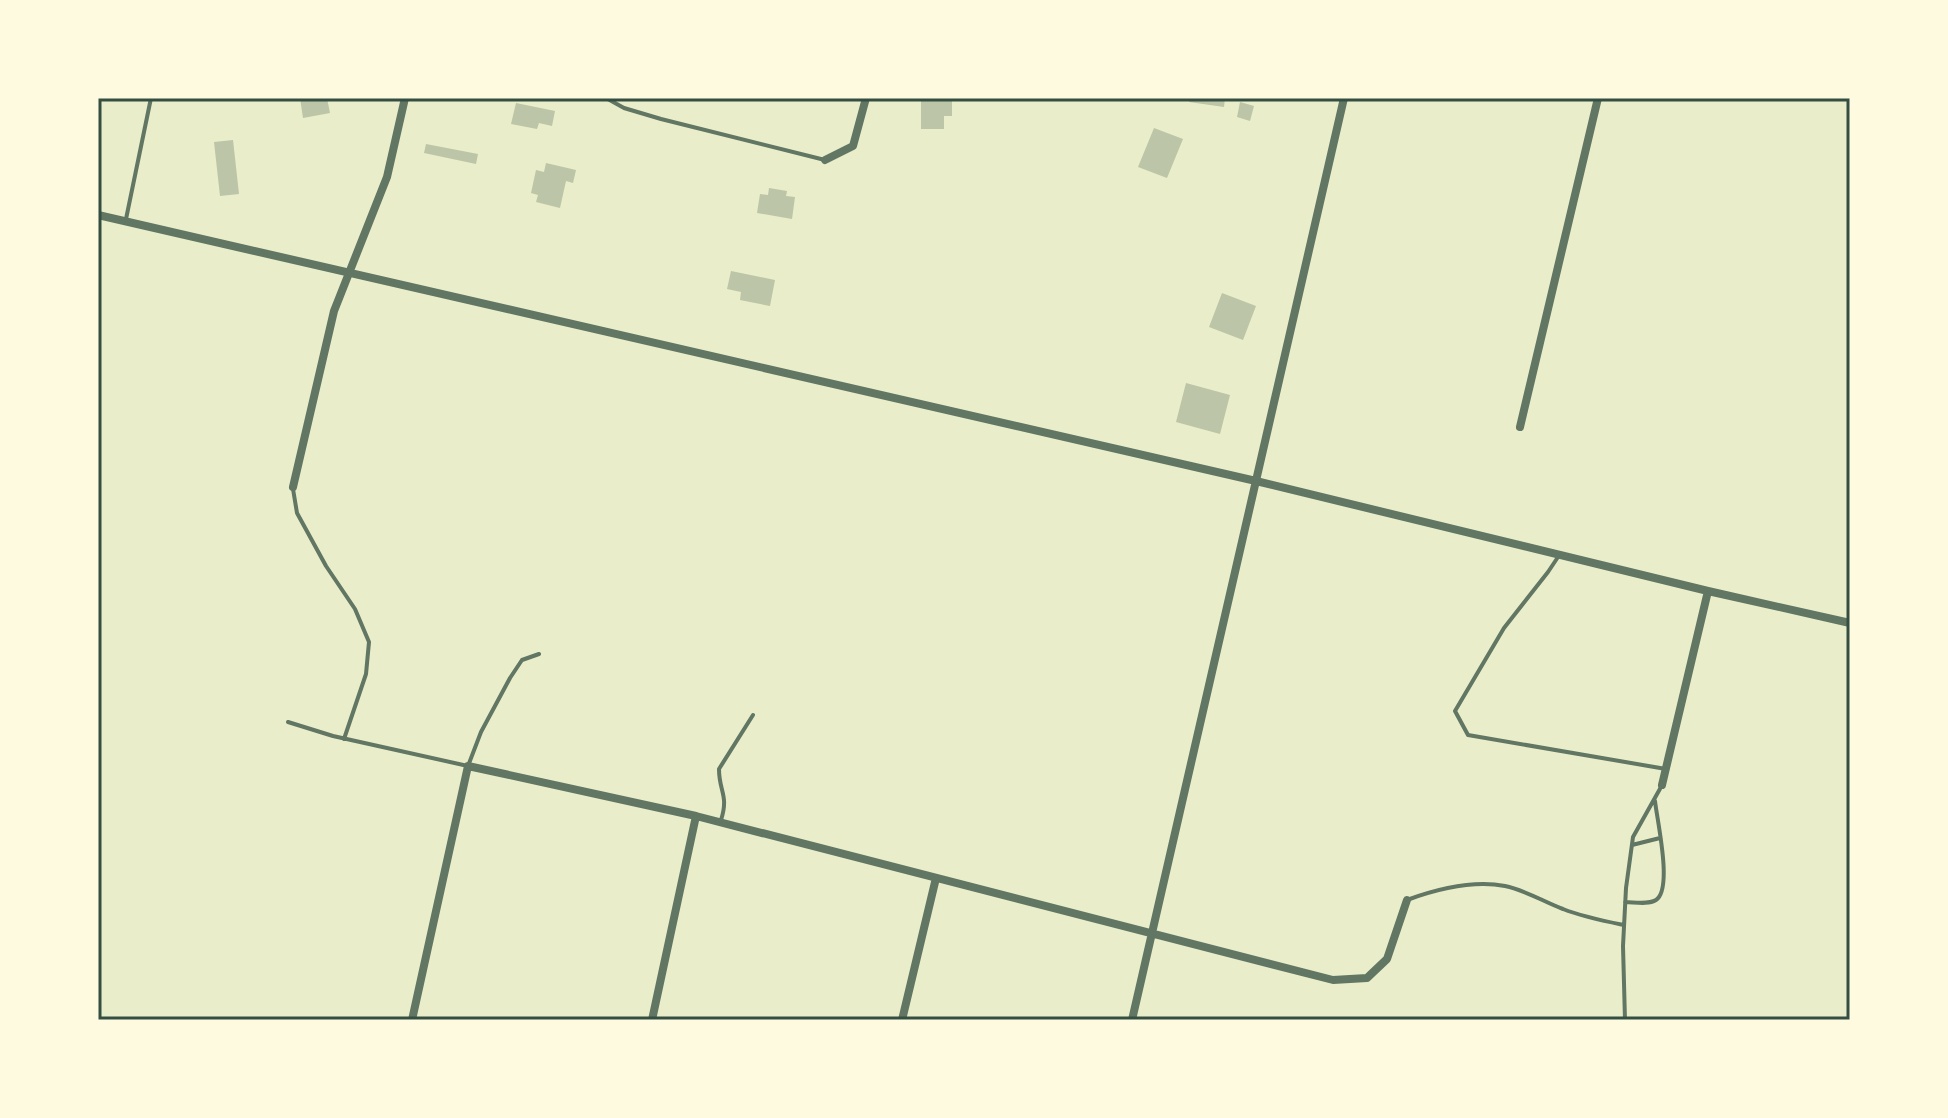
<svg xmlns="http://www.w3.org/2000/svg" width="1948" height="1118" viewBox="0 0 1948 1118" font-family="Cabin,sans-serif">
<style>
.building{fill:#bcc5a7}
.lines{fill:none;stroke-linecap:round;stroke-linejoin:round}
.service{stroke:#617663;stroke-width:4}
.minor{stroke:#617663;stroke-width:8}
.neatline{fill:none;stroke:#344e41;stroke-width:3}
</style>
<rect width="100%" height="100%" fill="#e9edc9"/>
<path class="building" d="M300,98H327L330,113L303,118Z
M921,98H952V116H944V129H921Z
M1190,98H1225L1224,107L1189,102Z
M1240,102L1254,106L1250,121L1237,117Z
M516,103L555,111L552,126L539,123L537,129L511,124Z
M1154,128L1183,139L1167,178L1138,167Z
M233,140L239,194L220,196L214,142Z
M426,144L478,154L476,164L424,153Z
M546,163L576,170L573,183L566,181L560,208L536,202L538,195L531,193L536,170L544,172Z
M769,188L787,191L786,196L795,197L792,219L757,213L760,194L768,195Z
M731,271L775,280L770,306L740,300L741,292L727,289Z
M1222,293L1256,306L1243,340L1209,327Z
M1186,383L1230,395L1220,434L1176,422Z"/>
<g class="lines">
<path class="service" d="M606,98L624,108L661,119L825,160
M126,219L151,98
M293,489L297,513L326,566L355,609L369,642L366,674L344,739
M1558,557L1548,572L1504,628L1455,711L1468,735L1666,769
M288,722L333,736L468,766L481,732L510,678L522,660L539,654
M721,820C729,795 719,792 719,769L753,715
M1632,845L1660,838
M1407,900C1437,889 1473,880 1505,886C1525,890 1544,902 1563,909C1583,917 1604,921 1624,925
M1625,902C1634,902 1648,905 1656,900C1673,889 1657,820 1655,801
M1625,1020L1623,946L1626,888L1633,837L1661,787"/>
<path class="minor" d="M825,160L853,146L866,98
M98,215L1256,481L1708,591L1850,623
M1520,427L1598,98
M293,487L334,311L387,177L405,98
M1662,785L1708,591
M412,1020L468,766L696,816L1333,980L1367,978L1387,959L1407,900
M652,1020L696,816
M902,1020L936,878
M1132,1020L1344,98"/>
</g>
<rect width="1948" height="1118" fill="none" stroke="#fefae0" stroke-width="200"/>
<rect x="100" y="100" width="1748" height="918" class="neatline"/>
</svg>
